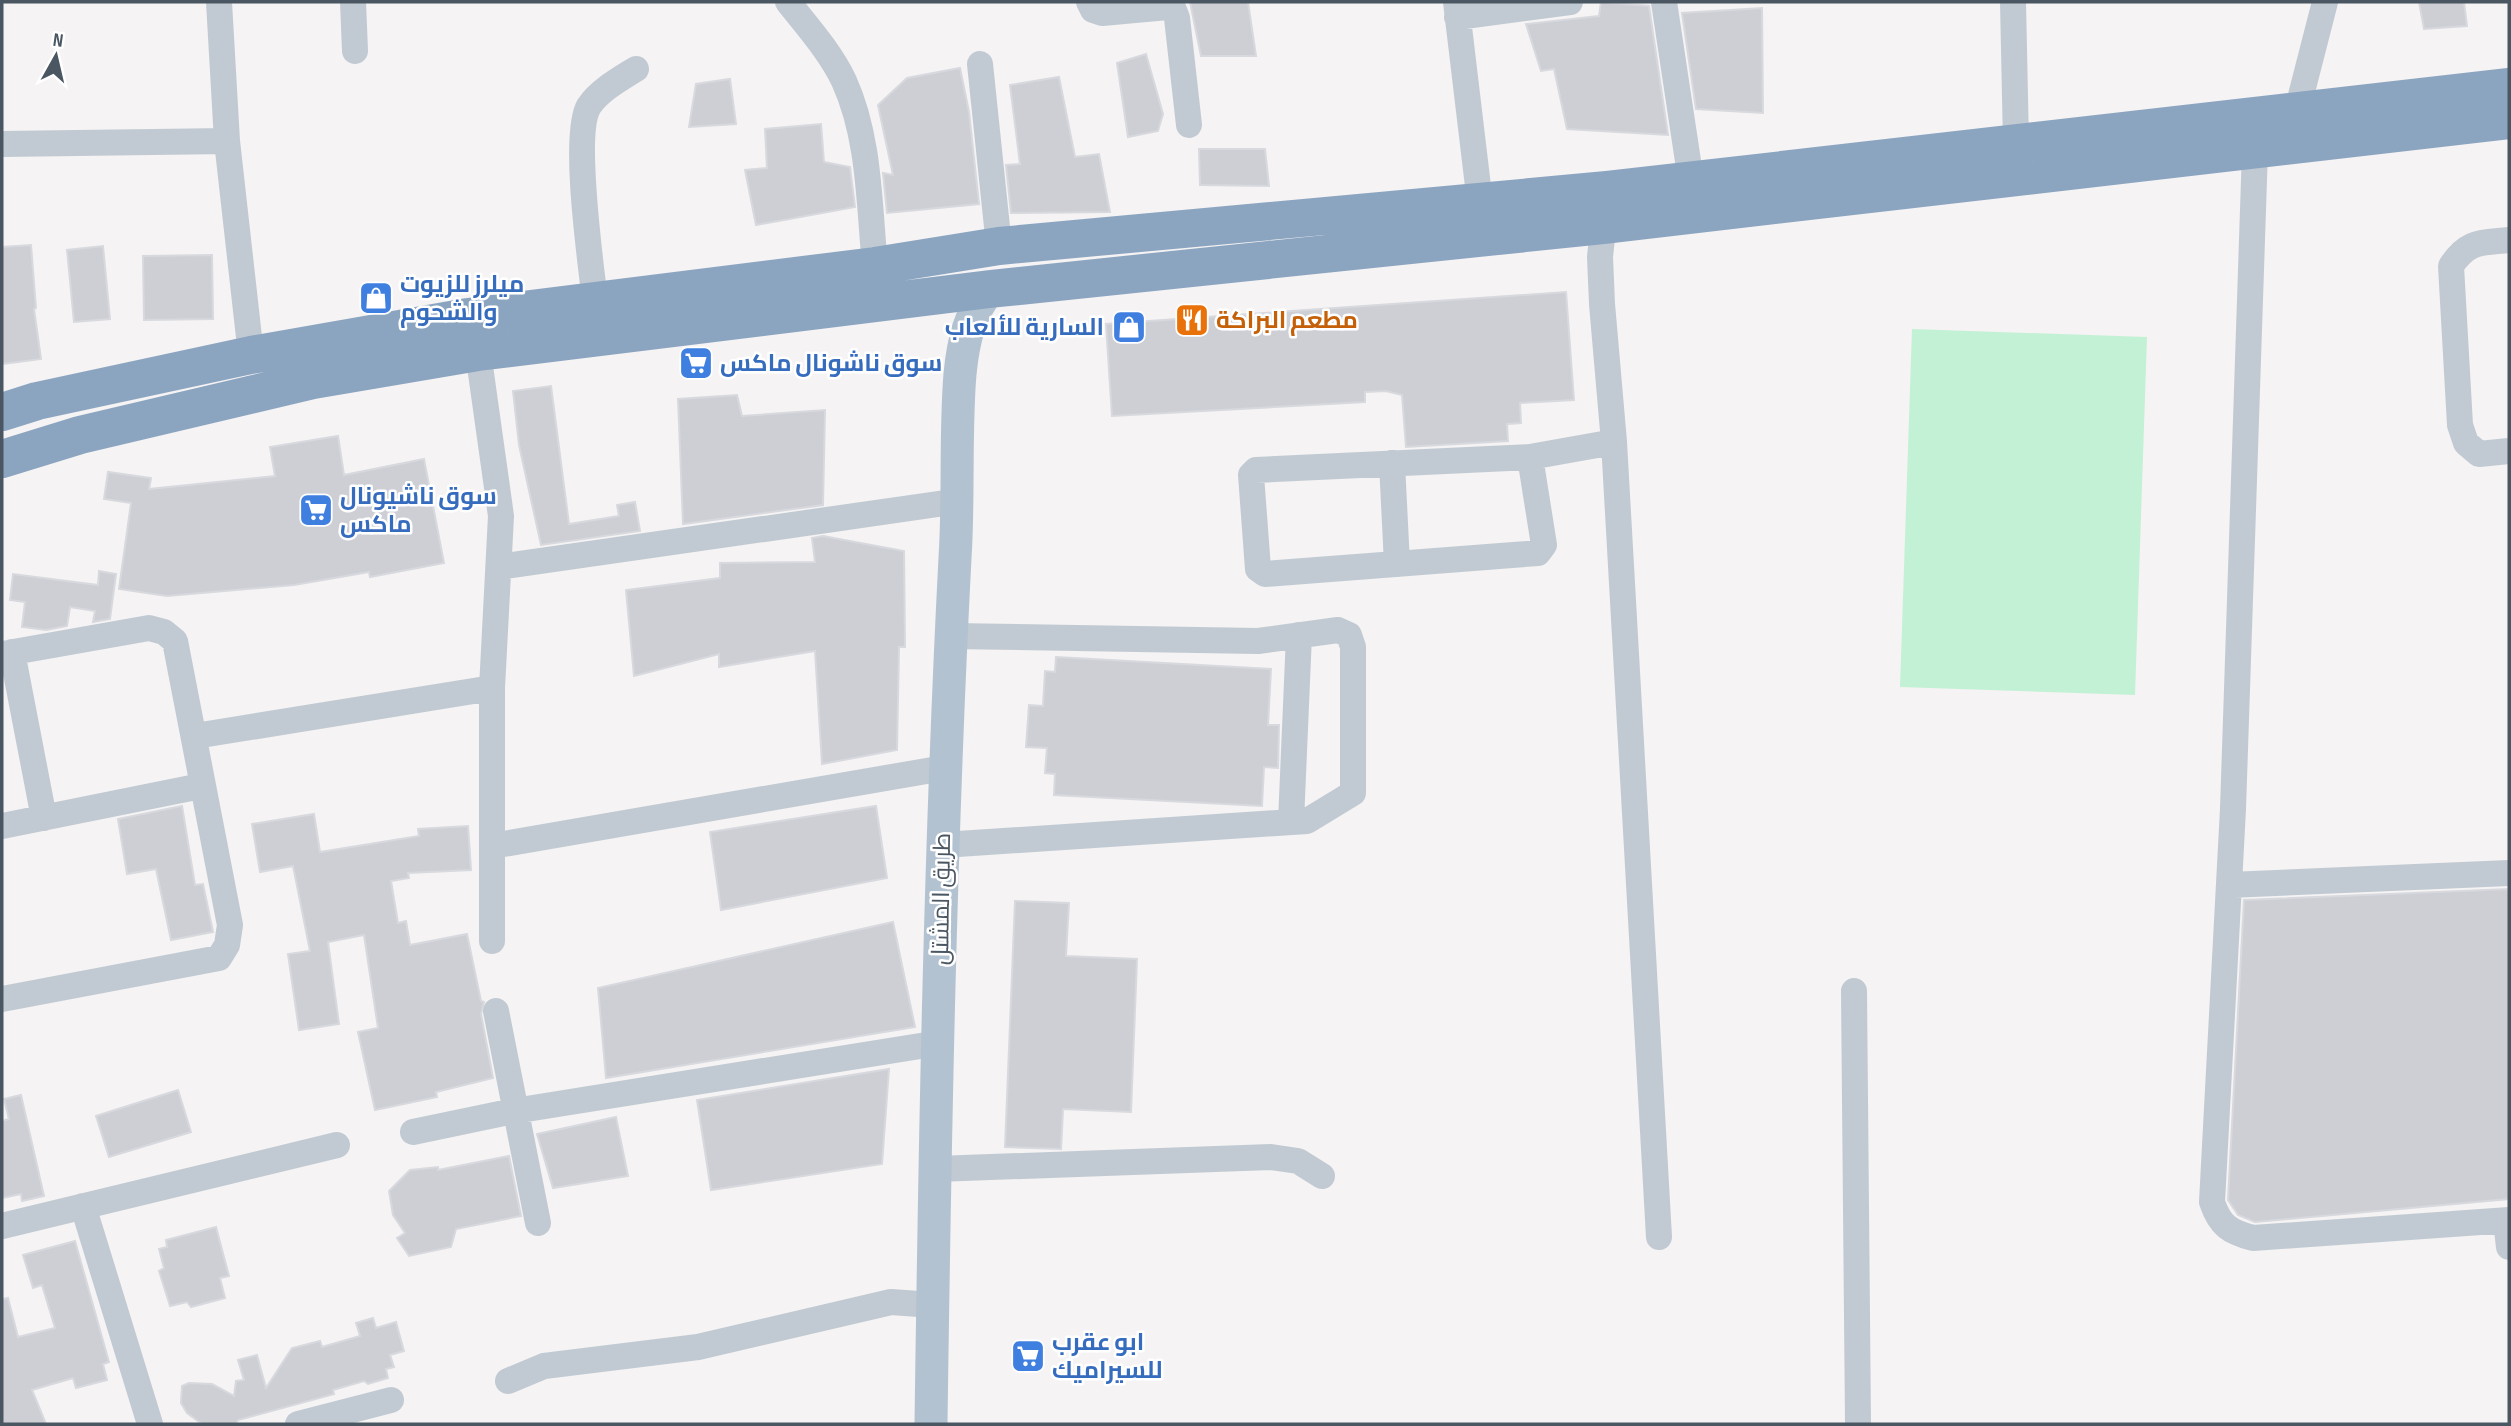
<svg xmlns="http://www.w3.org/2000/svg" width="2511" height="1426" viewBox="0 0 2511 1426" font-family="'Sofia Sans Condensed',Cairo,sans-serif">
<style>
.green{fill:#c3f1d5}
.building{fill:#cdcfd5;stroke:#d7d9de;stroke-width:2}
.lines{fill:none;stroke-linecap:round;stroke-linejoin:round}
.minor{stroke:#c1cad2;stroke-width:26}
.major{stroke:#b3c2d1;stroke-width:33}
.highway{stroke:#8ba5c1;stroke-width:38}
.labels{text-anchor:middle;stroke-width:5;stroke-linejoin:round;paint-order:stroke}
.shop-label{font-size:24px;font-weight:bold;fill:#366cbe;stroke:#fff;text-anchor:start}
.food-label{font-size:24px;font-weight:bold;fill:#c56008;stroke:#fff;text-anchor:start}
.street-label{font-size:24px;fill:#4a5661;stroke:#fff}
</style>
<rect width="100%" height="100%" fill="#f5f3f3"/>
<path class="green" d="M1912,329L2147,337L2135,695L1900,687Z"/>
<path class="building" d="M1190,2H1248L1256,56H1201Z
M1601,2L1649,6L1668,135L1567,129L1554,69L1541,71L1526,24L1599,16Z
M2419,2H2464L2467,26L2424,29Z
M1762,8L1763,113L1696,109L1682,13Z
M1146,54L1163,114L1158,131L1128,137L1117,63Z
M960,68L969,112L979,204L887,213L883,173L893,175L878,105L907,78Z
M1059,77L1075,157L1099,154L1110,212L1011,213L1006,165L1020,164L1010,85Z
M730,79L736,124L689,127L696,84Z
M821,124L824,162L850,167L855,207L756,225L745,170L767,168L765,129Z
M1199,149H1265L1269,186L1200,185Z
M31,245L36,308L34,309L41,359L2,364V247Z
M103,246L110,319L74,322L67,250Z
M212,255L213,319L144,320L143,256Z
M1566,292L1574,400L1520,403L1521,423L1507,424L1508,441L1406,447L1402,395L1386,391L1365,392V402L1112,416L1106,324Z
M551,386L569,524L619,516L617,505L635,502L640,531L541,545L519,445L513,391Z
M737,395L742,416L825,410L823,505L683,524L678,399Z
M338,436L344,475L424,459L444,563L370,577L369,572L294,585L167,596L119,589L131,503L104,499L108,472L151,478L149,489L275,476L270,447Z
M823,536L904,551L905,647H899L897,750L822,764L815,651L719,667V654L634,676L626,590L720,578V563L815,562L812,538Z
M99,571L116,574L110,619L93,622L95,611L70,607L67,626L46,630L22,627L25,602L10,600L13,574L98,585Z
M1056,657L1271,669L1268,725H1279L1278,768L1264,767L1262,806L1054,795L1055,774L1045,773L1047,748L1026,747L1029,705L1043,706L1045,671L1055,672Z
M182,806L195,885L203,884L213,932L171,940L156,869L127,874L118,819Z
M876,806L887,878L721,910L710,832Z
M314,814L320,852L419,836L418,829L468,826L471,870L408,873L409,878L391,881L398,923L406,921L410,945L467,934L481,1001L484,1002L481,1014L493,1078L436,1092L437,1097L375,1110L358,1032L378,1028L364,935L328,942L339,1024L299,1030L288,954L310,951L293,866L260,872L252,824Z
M2509,889V1199L2255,1222L2238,1215L2228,1200L2244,900Z
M1015,901L1069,903L1066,956L1137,959L1131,1112L1063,1109L1061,1149L1005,1147Z
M893,922L915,1027L606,1078L598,988Z
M889,1069L882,1164L711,1190L697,1100Z
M178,1090L191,1132L109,1157L96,1116Z
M21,1095L44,1196L22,1201L21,1194L2,1198V1121L9,1119L4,1099Z
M616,1117L628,1176L553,1188L537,1134Z
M509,1156L521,1216L456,1229L451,1247L409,1256L397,1238L405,1233L393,1215L389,1191L410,1170L438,1167V1170Z
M216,1227L229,1276L220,1278L225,1298L191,1307L187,1302L170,1306L159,1271L164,1268L159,1249L167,1247L166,1240Z
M75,1241L109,1362L103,1364L107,1380L76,1388L73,1378L32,1390L46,1424H2V1299L8,1298L18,1337L55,1328L42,1285L33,1288L23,1255Z
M373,1318L376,1328L396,1322L404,1351L390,1355L394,1367L386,1369L388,1378L368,1384L364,1381L333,1390L334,1394L238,1420L236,1424H202L187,1413L181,1403L182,1386L189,1383L212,1384L234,1396L236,1381L244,1380L238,1360L257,1355L266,1388L292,1348L320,1341L322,1347L360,1336L356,1323Z"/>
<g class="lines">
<path class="minor" d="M219,2L227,141L251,355
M353,2L355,51
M788,2C807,26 831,53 844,81C870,138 869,205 875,266
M1089,2L1093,10L1102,13L1168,7L1174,10L1177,18L1189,125
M1456,2L1480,203
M1664,2L1691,181
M2013,2L2016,144
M1457,17L1570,2
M980,64L999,246
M2297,111L2325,2
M2,144L227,141
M2255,150L2233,809L2212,1202C2220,1226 2230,1232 2253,1238L2509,1220
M1605,209L1600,257L1602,304L1614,442L1659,1237
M2509,240C2481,243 2468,240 2451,266L2460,425L2466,443L2479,454L2509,451
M595,301C591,265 572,133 589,106C600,90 620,79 636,69
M478,352L501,516L492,688V941
M1530,457L1544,545L1538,553L1265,574L1258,569L1251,475L1256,470L1530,457L1614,442
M1392,463L1397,564
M499,567L959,501
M12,652L44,818
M2,654L149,628L164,632L175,641L230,925L227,945L219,958L2,999
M195,736L492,688
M1291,822L1299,635
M2,826L201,786
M943,845L1307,821L1353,793V647L1349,635L1338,630L1258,641L951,636
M492,846L944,768
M2229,885L2509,873
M1854,991L1858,1424
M496,1011L538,1223
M413,1132L514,1111L939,1043
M936,1169L1271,1157L1298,1161L1322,1176
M83,1206L150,1424
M2506,1221L2509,1247
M2,1226L337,1145
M508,1381L544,1366L698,1347L891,1302L933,1305
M298,1424L391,1400"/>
<path class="major" d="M931,1424C935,1135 940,846 955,558C959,497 955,434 960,374C963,343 969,313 990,289"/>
<path class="highway" d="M2,412L37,401L251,355L468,317L875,266L999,246L1607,190L2509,87
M2,459L80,435L313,380L478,352L990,289L1603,225L2509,120"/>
</g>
<defs>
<g id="shop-square" transform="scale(1.75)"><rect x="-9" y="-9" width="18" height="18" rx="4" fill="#3f7fe0" stroke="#fff"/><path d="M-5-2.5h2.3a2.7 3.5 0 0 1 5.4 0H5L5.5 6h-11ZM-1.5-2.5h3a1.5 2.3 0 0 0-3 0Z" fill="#fff"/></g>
<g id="restaurant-square" transform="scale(1.75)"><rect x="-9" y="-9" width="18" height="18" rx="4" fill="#e8710a" stroke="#fff"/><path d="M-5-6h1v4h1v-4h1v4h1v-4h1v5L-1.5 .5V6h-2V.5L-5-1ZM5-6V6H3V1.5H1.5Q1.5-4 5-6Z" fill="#fff"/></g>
<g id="supermarket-square" transform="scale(1.75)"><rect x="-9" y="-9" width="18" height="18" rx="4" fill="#3f7fe0" stroke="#fff"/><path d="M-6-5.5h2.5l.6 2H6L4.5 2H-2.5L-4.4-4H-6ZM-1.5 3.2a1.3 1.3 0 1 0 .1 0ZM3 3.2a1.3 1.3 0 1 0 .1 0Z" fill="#fff"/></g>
</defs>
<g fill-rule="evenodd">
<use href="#shop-square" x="376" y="298"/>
<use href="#restaurant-square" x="1192" y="320"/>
<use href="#shop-square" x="1129" y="327"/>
<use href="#supermarket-square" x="696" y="363"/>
<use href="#supermarket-square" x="316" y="510"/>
<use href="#supermarket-square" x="1028" y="1356"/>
</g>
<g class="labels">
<g class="shop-label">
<text x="400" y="292">ميلرز للزيوت<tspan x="400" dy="28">والشحوم</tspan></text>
<text x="1104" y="335" text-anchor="end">السارية للألعاب</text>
<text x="720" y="371">سوق ناشونال ماكس</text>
<text x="340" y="504">سوق ناشيونال<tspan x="340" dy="28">ماكس</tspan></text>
<text x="1052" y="1350">ابو عقرب<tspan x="1052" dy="28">للسيراميك</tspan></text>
</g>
<g class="food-label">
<text x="1216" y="328">مطعم البراكة</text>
</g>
<g class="street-label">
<text transform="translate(941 899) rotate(-89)" y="8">طريق المشتل</text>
</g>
</g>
<rect width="2511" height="1426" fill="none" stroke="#4a5661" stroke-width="7"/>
<g transform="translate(56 56) rotate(8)" stroke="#ffffff" stroke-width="5" paint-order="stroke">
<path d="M0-5L12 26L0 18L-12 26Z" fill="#4a5661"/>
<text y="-10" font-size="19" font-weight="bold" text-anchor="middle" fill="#4a5661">N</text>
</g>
</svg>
